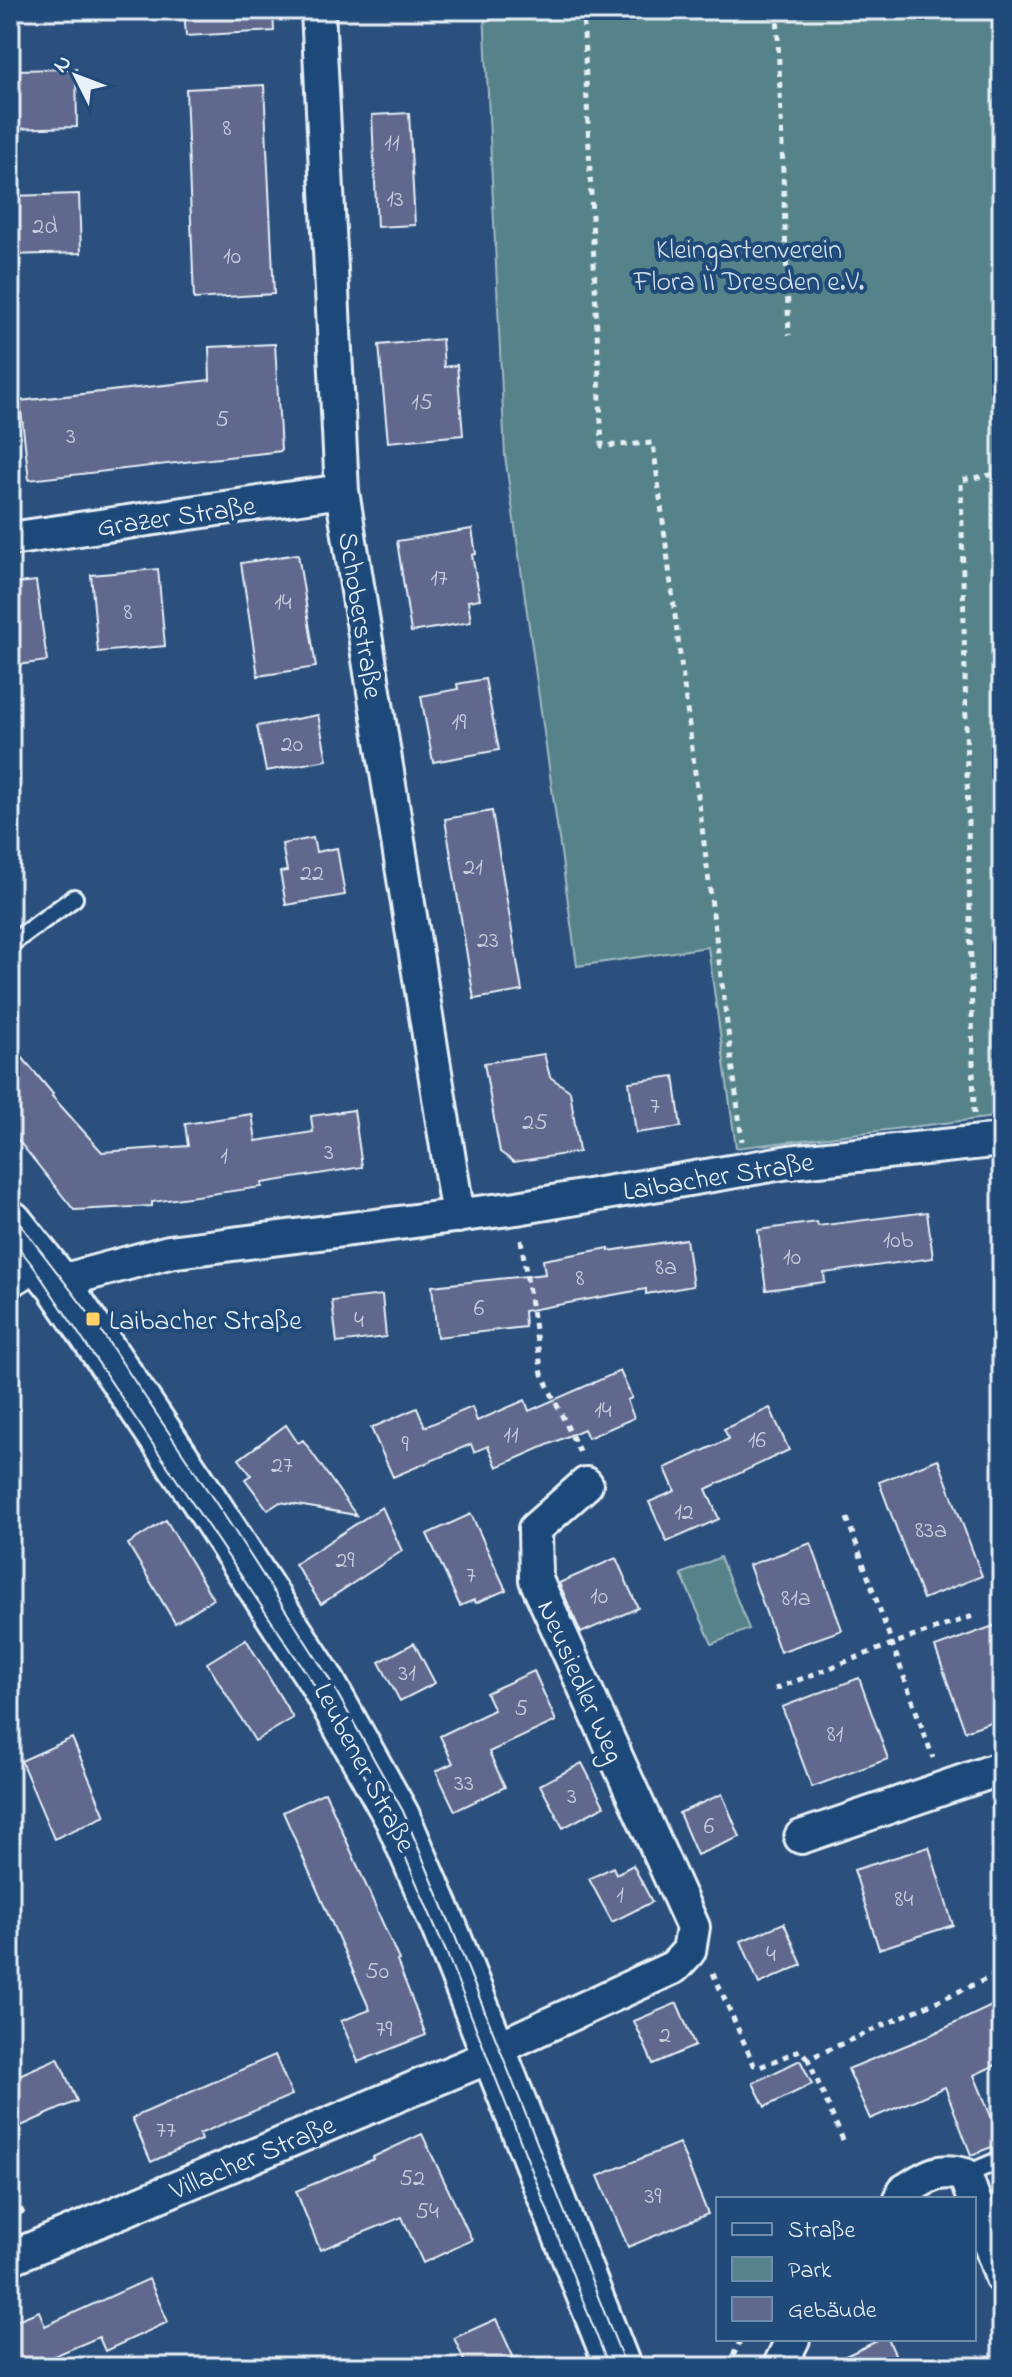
<svg xmlns="http://www.w3.org/2000/svg" width="1012" height="2377" viewBox="0 0 1012 2377" font-family="'Indie Flower',sans-serif">
<style>
.green{fill:#57838a;stroke:#a0bac1;stroke-width:2}
.building{fill:#60688e;stroke:#e8f1f8;stroke-width:2}
.lines{fill:none;stroke-linecap:round;stroke-linejoin:round}
.lane-casing{stroke:#e8f1f8;stroke-width:22}
.street-casing{stroke:#e8f1f8;stroke-width:38}
.secondary-casing{stroke:#e8f1f8;stroke-width:50}
.path{stroke:#e8f1f8;stroke-width:5;stroke-dasharray:6 6;stroke-linecap:butt}
.lane{stroke:#1f4a7a;stroke-width:16}
.street{stroke:#1f4a7a;stroke-width:32}
.secondary{stroke:#1f4a7a;stroke-width:44}
.tram{stroke:#e8f1f8;stroke-width:2}
.poi-dot{fill:#ffd166;stroke:#1f4a7a;stroke-width:3}
.labels{text-anchor:middle;stroke-width:8;stroke-linejoin:round;paint-order:stroke}
.number-label{font-size:24px;fill:#c6cfde}
.park-label{font-size:28px;fill:#d2e0e8;stroke:#1f4a7a}
.street-label{font-size:28px;fill:#e8f1f8;stroke:#1f4a7a}
.poi-label{font-size:28px;fill:#e8f1f8;stroke:#1f4a7a;text-anchor:start}
</style>
<rect width="100%" height="100%" fill="#2c507e"/>
<filter id="ink" filterUnits="userSpaceOnUse"><feTurbulence type="fractalNoise" baseFrequency=".0125" numOctaves="2"/><feDisplacementMap in="SourceGraphic" scale="16" xChannelSelector="R" yChannelSelector="G"/><feConvolveMatrix kernelMatrix="1 2 1 2 8 2 1 2 1" color-interpolation-filters="sRGB"/></filter>
<g filter="url(#ink)">
<path class="green" d="M484,10H1002V1116L736,1148L708,947L577,966L505,456Z
M720,1557L749,1629L712,1644L681,1574Z"/>
<path class="building" d="M184,10H273L274,31L186,36Z
M76,69L77,127L10,129V70Z
M264,85L274,294L194,299L186,89Z
M409,113L415,225L377,227L372,115Z
M79,194L81,253L10,255V196Z
M442,339L444,367L457,365L463,435L388,442L379,345Z
M275,344L281,451L29,480L20,401L210,380L209,347Z
M472,529L476,554L472,555L480,599L468,601L471,622L411,632L397,541Z
M298,554L316,667L258,676L241,563Z
M158,569L165,646L98,652L91,575Z
M36,581L47,661L10,666V584Z
M485,679L499,750L433,762L421,696L458,689L457,684Z
M318,715L327,760L266,771L257,726Z
M492,811L522,991L474,999L445,819Z
M313,838L316,852L337,848L345,895L286,905L280,872L287,871L282,844Z
M10,1043L53,1094L52,1096L102,1152L188,1146L185,1124L252,1114L256,1141L313,1132L311,1116L354,1110L362,1167L262,1183V1187L152,1202V1206L74,1210L10,1130Z
M544,1054L550,1077L570,1091L579,1152L514,1162L500,1152L484,1063Z
M674,1076L681,1127L636,1133L629,1082Z
M927,1212L933,1258L824,1273L825,1282L766,1290L758,1230L817,1222L818,1226Z
M686,1239L693,1286L646,1294V1289L524,1311L525,1327L437,1337L432,1286L545,1274L543,1260L609,1248V1251Z
M382,1295L386,1337L337,1343L332,1301Z
M620,1371L632,1398L627,1400L634,1418L588,1438L584,1429L497,1467L488,1446L474,1452L471,1444L393,1477L371,1428L417,1408L425,1427L472,1407L477,1421L525,1400L529,1411Z
M770,1408L789,1450L706,1489L719,1519L667,1542L649,1502L675,1491L665,1468L729,1439L724,1429Z
M286,1425L298,1443L303,1440L356,1515L280,1502L268,1510L245,1479L251,1475L239,1459Z
M938,1459L982,1576L923,1599L879,1482Z
M382,1507L402,1551L321,1604L295,1564Z
M471,1514L506,1590L476,1603L474,1600L460,1606L427,1534Z
M166,1520L213,1599L175,1623L128,1544Z
M811,1543L842,1630L780,1652L749,1565Z
M616,1558L638,1608L581,1633L559,1583Z
M1002,1623V1718L965,1731L935,1647Z
M246,1639L293,1718L255,1741L207,1663Z
M414,1643L435,1683L400,1701L379,1662Z
M534,1671L556,1721L489,1752L505,1787L455,1811L436,1771L453,1763L440,1736L494,1710L486,1693Z
M859,1678L888,1759L812,1787L782,1707Z
M72,1738L105,1816L54,1839L21,1761Z
M582,1763L604,1806L563,1828L540,1785Z
M325,1792L399,1960L397,1961L426,2035L358,2062L341,2021L370,2010L283,1812Z
M722,1794L740,1837L697,1855L679,1813Z
M929,1847L953,1925L879,1949L854,1870Z
M633,1865L652,1902L612,1922L589,1879L613,1867L616,1874Z
M784,1923L802,1965L759,1984L741,1941Z
M1002,2001V2062L974,2075L1002,2143L971,2155L945,2087L870,2119L848,2069L924,2038Z
M677,2003L695,2046L653,2064L634,2021Z
M275,2055L292,2095L199,2134L201,2140L151,2162L132,2118Z
M58,2058L77,2101L10,2131V2079Z
M800,2060L812,2084L765,2107L753,2083Z
M422,2134L472,2240L423,2263L402,2217L320,2250L296,2191L374,2159L373,2157Z
M679,2143L708,2214L628,2247L598,2176Z
M149,2279L168,2322L105,2351L99,2337L28,2367H10V2323L39,2311L45,2326Z
M496,2319L518,2367H467L454,2338Z
M881,2339H888L901,2367H823Z"/>
<g class="lines">
<g class="lane-casing">
<path id="lane" d="M10,944L74,898
M965,2175L1002,2159"/>
</g>
<g class="street-casing">
<path id="street" d="M318,10L342,491L458,1216
M10,539L342,491
M10,1280L41,1262
M59,1285L65,1280L169,1252L517,1208L789,1162L1002,1140
M801,1837L1002,1768
M901,2199L904,2191C927,2177 937,2167 965,2175L1002,2278
M10,2258L486,2058L500,2047L674,1967L689,1951L693,1927L536,1580L535,1529L586,1484
M779,2367L793,2339"/>
</g>
<g class="secondary-casing">
<path id="secondary" d="M10,1223L59,1285L201,1495L320,1679L397,1817L445,1929L618,2367"/>
</g>
<path class="path" d="M583,10L602,446L653,443L742,1141
M777,10L789,335
M974,1114L961,480L1002,473
M521,1240L542,1374L581,1455
M847,1518L933,1758
M775,1689L892,1644L976,1615
M713,1973L754,2065L760,2067L800,2050L808,2059
M843,2140L808,2059L1002,1972
M10,2187L25,2218
M728,2367L741,2339"/>
<use href="#lane" class="lane"/>
<use href="#street" class="street"/>
<use href="#secondary" class="secondary"/>
<path class="tram" d="M10,1211L93,1319L234,1530L327,1675L403,1811L451,1926L626,2367
M10,1237L34,1267L311,1680L389,1819L447,1954L609,2367"/>
</g>
</g>
<rect class="poi-dot" x="85" y="1311" width="16" height="16" rx="4"/>
<g class="labels">
<g class="number-label">
<text x="227" y="135">8</text>
<text x="392" y="150">11</text>
<text x="395" y="206">13</text>
<text x="45" y="233">2d</text>
<text x="232" y="263">10</text>
<text x="422" y="409">15</text>
<text x="222" y="426">5</text>
<text x="71" y="443">3</text>
<text x="439" y="585">17</text>
<text x="283" y="609">14</text>
<text x="128" y="619">8</text>
<text x="459" y="729">19</text>
<text x="292" y="751">20</text>
<text x="473" y="874">21</text>
<text x="312" y="880">22</text>
<text x="488" y="947">23</text>
<text x="655" y="1113">7</text>
<text x="535" y="1129">25</text>
<text x="329" y="1159">3</text>
<text x="224" y="1163">1</text>
<text x="898" y="1247">10b</text>
<text x="792" y="1264">10</text>
<text x="666" y="1274">8a</text>
<text x="580" y="1285">8</text>
<text x="479" y="1315">6</text>
<text x="359" y="1327">4</text>
<text x="603" y="1417">14</text>
<text x="511" y="1442">11</text>
<text x="757" y="1447">16</text>
<text x="405" y="1451">9</text>
<text x="282" y="1472">27</text>
<text x="684" y="1519">12</text>
<text x="931" y="1537">83a</text>
<text x="345" y="1567">29</text>
<text x="471" y="1582">7</text>
<text x="599" y="1603">10</text>
<text x="796" y="1605">81a</text>
<text x="407" y="1680">31</text>
<text x="521" y="1715">5</text>
<text x="835" y="1741">81</text>
<text x="464" y="1790">33</text>
<text x="572" y="1803">3</text>
<text x="709" y="1833">6</text>
<text x="620" y="1902">1</text>
<text x="904" y="1906">84</text>
<text x="771" y="1961">4</text>
<text x="377" y="1978">50</text>
<text x="384" y="2036">79</text>
<text x="665" y="2042">2</text>
<text x="166" y="2137">77</text>
<text x="412" y="2185">52</text>
<text x="653" y="2203">39</text>
<text x="427" y="2218">54</text>
</g>
<g class="park-label">
<text x="749" y="258">Kleingartenverein<tspan x="749" dy="32">Flora II Dresden e.V.</tspan></text>
</g>
<g class="street-label">
<text transform="translate(176 515) rotate(-8)" y="10">Grazer Straße</text>
<text transform="translate(362 615) rotate(81)" y="10">Schoberstraße</text>
<text transform="translate(718 1175) rotate(-9)" y="10">Laibacher Straße</text>
<text transform="translate(582 1681) rotate(66)" y="10">Neusiedler Weg</text>
<text transform="translate(366 1767) rotate(62)" y="10">Leubener Straße</text>
<text transform="translate(252 2156) rotate(-23)" y="10">Villacher Straße</text>
</g>
<g class="poi-label">
<text x="109" y="1329">Laibacher Straße</text>
</g>
</g>
<rect width="1012" height="2377" fill="none" stroke="#1f4a7a" stroke-width="40"/>
<rect x="20" y="20" width="972" height="2337" fill="none" stroke="#e8f1f8" stroke-width="3" filter="url(#ink)"/>
<rect x="716" y="2197" width="260" height="144" fill="#1f4a7a" stroke="#6f8dac" stroke-width="2"/>
<rect x="732" y="2223" width="40" height="12" fill="#1f4a7a" stroke="#6f8dac" stroke-width="2"/>
<text x="788" y="2237" font-size="24" fill="#e8f1f8">Straße</text>
<rect x="732" y="2257" width="40" height="24" fill="#57838a" stroke="#6f8dac" stroke-width="2"/>
<text x="788" y="2277" font-size="24" fill="#e8f1f8">Park</text>
<rect x="732" y="2297" width="40" height="24" fill="#60688e" stroke="#6f8dac" stroke-width="2"/>
<text x="788" y="2317" font-size="24" fill="#e8f1f8">Gebäude</text>
<g transform="translate(76 76) rotate(312)" stroke="#1f4a7a" stroke-width="6" paint-order="stroke">
<path d="M0-6L14 30L0 20L-14 30Z" fill="#e8f1f8"/>
<text y="-12" font-size="22" font-weight="bold" text-anchor="middle" fill="#e8f1f8">N</text>
</g>
</svg>
